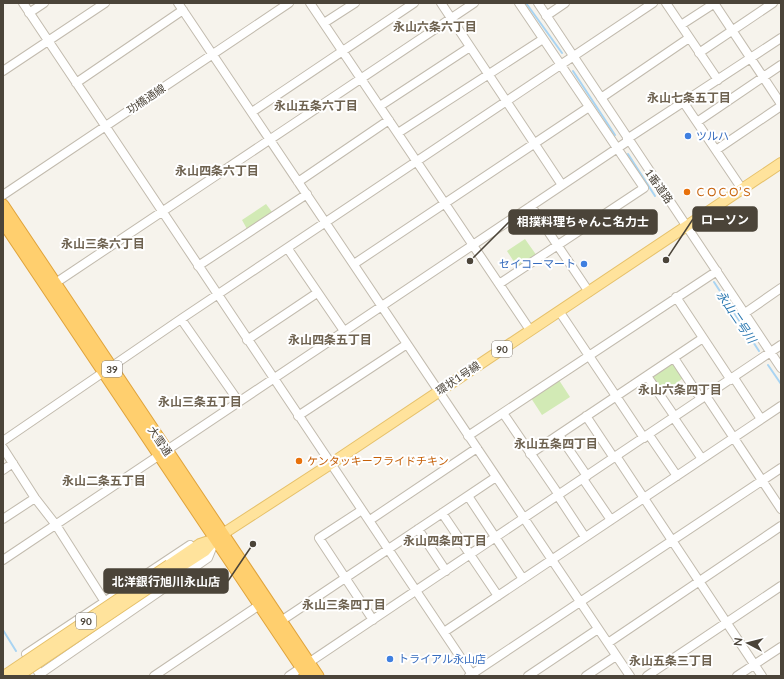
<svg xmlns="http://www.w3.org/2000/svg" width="784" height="679" viewBox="0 0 784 679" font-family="Lato,'Noto Sans JP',sans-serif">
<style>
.green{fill:#d2eab5}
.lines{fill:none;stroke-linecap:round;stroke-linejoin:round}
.stream{stroke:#a9d4f2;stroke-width:2}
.minor-casing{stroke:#c2bbae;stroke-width:10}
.major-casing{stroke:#e6c16a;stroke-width:12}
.highway-casing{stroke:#e0a43c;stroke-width:13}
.minor{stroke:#fff;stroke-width:8}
.major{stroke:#ffe39c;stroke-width:10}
.highway{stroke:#ffcf6e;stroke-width:11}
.major-bridge-casing{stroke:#e6c16a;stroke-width:12;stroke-linecap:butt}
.major-bridge{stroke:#ffe39c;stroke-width:10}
.shop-dot{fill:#3f7fe0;stroke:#fff;stroke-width:1.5}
.food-dot{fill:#e8710a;stroke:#fff;stroke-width:1.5}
.labels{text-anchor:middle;stroke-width:4;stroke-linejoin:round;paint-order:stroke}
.shield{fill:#fff;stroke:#817c74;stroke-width:1}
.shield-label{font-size:10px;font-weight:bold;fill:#4b4439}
.street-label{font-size:11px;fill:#4b4439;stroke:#fff}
.shop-label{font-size:11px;fill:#366cbe;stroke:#fff;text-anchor:start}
.food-label{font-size:11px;fill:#c56008;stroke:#fff;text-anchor:start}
.neighbourhood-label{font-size:12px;font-weight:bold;fill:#6e6250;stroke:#fff}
.water-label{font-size:12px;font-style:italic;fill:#2e7ab2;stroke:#fff}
.leader{fill:none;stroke:#4b4439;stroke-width:1.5}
.callout-dot{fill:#4b4439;stroke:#fff;stroke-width:1.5}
.callout{fill:#4b4439;stroke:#4b4439;stroke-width:1.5}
.callout-label{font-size:12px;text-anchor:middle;font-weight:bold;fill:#fff}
</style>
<rect width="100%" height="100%" fill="#f6f3ec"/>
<path class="green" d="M266,204L272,212L247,229L242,220Z
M525,239L537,256L518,268L507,251Z
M674,358L686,376L660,395L647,376Z
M557,377L570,397L542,415L529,395Z"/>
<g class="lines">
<path class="stream" d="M526,3L562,53
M573,71L615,135
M628,154L655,196
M714,282L759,351
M768,365L781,384
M3,630L16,651"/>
<g class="minor-casing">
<path id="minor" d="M23,3L473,676
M178,3L630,676
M310,3L530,330
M441,3L562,185
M538,3C619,125 700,246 781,368
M666,3L718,80
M714,3L781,104
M29,13L44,3
M546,16L565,3
M324,23L355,3
M681,25L715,3
M699,53L773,3
M3,71L105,3
M76,83L183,10
M601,98L689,38
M684,103L742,189
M380,106L470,47
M252,112L414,3
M697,122L781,65
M398,133L543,39
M627,139L781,38
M716,150L781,106
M298,182L389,120
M3,195L289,3
M531,206L589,292
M288,249L344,331
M354,264L589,107
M198,266L307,194
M499,284L644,188L519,3
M51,286L474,3
M676,297L731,380
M559,311L644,438
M745,313L781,288
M181,319L239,402
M247,340L317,293
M674,358L701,399
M647,376L675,417
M734,378L761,419
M706,396L781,509
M503,413L559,495
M298,416L407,344
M586,416L614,458
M674,418L702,459
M559,435L587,476
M649,435L677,476
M468,436L717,271
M3,441L181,319L653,3
M3,448L35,498L56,525L105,602
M530,454L703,338
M616,456L762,676
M3,470L13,463
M583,479L611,520
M468,496L523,579
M558,496L585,537
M362,510L319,538L373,620
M442,513L498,596
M3,519L35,498
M370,520L477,448
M418,529L446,571
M3,560L628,141
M278,623L496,477
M444,632L781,406
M608,643L781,526
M40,674L208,558L214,543
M41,676L26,654L190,545
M154,676L264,602
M289,676L781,345
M469,676L781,468
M528,676L598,629
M586,676L616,656
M647,676L781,586
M737,676L781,647"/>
</g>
<g class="major-casing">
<path id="major" d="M169,565L200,544L215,539L332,463L781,163
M174,571L205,551L215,539"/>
</g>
<g class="highway-casing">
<path id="highway" d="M3,205L318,676
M3,222L307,676"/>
</g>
<use href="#minor" class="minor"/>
<use href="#major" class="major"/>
<use href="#highway" class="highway"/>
<g class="major-bridge-casing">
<path id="major-bridge" d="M4,676L169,565
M18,676L174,571"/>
</g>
<use href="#major-bridge" class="major-bridge"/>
</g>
<g class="shop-dot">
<circle cx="688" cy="136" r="4"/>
<circle cx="584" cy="264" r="4"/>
<circle cx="390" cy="659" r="4"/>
</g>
<g class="food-dot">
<circle cx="687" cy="192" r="4"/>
<circle cx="299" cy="461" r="4"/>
</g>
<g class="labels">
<g class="shield">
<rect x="492" y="341" width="20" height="16" rx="3"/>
<rect x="102" y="361" width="20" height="16" rx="3"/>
<rect x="76" y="613" width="20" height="16" rx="3"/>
</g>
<g class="shield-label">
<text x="502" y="353">90</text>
<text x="112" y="373">39</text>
<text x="86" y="625">90</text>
</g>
<g class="street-label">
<text transform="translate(146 99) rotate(-34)" y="4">功橋通線</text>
<text transform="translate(659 186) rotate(55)" y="4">1番道路</text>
<text transform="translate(458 378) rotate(-34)" y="4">環状1号線</text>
<text transform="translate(160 441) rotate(56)" y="4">大雪通</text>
</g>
<g class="shop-label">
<text x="696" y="140">ツルハ</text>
<text x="576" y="268" text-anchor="end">セイコーマート</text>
<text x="398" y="663">トライアル永山店</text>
</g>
<g class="food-label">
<text x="695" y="196">ＣＯＣＯ’Ｓ</text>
<text x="307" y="465">ケンタッキーフライドチキン</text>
</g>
<g class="neighbourhood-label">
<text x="435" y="31">永山六条六丁目</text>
<text x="689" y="102">永山七条五丁目</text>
<text x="316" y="110">永山五条六丁目</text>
<text x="217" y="175">永山四条六丁目</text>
<text x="103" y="248">永山三条六丁目</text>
<text x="330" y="344">永山四条五丁目</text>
<text x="680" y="394">永山六条四丁目</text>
<text x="200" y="406">永山三条五丁目</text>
<text x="556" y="448">永山五条四丁目</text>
<text x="104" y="485">永山二条五丁目</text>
<text x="445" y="545">永山四条四丁目</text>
<text x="344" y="609">永山三条四丁目</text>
<text x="671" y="665">永山五条三丁目</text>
</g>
<g class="water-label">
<text transform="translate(736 317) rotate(56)" y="4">永山二号川</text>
</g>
</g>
<path class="leader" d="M666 260L693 219M470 261L509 222M253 544L228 581"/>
<g class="callout-dot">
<circle cx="666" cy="260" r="4"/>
<circle cx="470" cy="261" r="4"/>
<circle cx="253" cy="544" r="4"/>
</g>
<g class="callout">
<rect x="693" y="207" width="64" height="24" rx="4"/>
<rect x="509" y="210" width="148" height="24" rx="4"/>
<rect x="104" y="569" width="124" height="24" rx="4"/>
</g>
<g class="callout-label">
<text x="725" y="224">ローソン</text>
<text x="583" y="226">相撲料理ちゃんこ名力士</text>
<text x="166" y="586">北洋銀行旭川永山店</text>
</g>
<rect width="784" height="679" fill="none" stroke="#4b4439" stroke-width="8"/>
<g transform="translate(748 643) rotate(277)" stroke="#ffffff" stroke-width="3" paint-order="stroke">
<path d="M0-3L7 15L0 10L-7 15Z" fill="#4b4439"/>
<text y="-6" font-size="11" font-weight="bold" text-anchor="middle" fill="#4b4439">N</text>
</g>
</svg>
